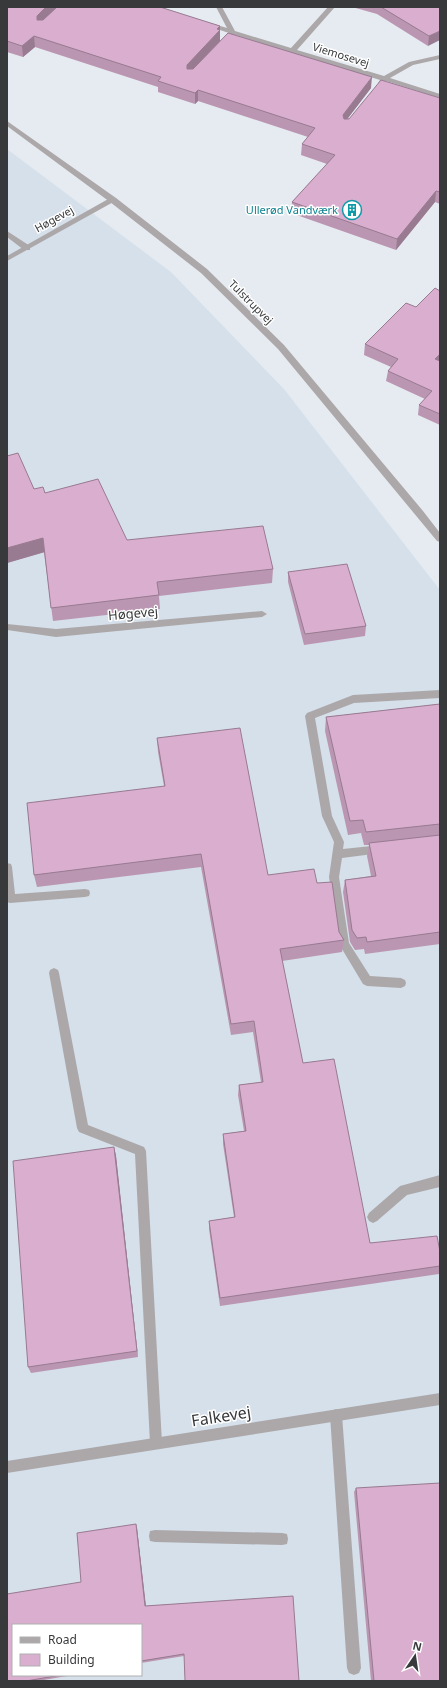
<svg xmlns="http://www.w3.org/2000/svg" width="447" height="1688" viewBox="0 0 447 1688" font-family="'Noto Sans',sans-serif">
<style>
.built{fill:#d5e0eb;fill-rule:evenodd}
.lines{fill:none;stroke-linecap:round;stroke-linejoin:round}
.service{fill:#aca8a9;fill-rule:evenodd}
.minor{fill:#aca8a9;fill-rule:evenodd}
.tertiary{fill:#aca8a9;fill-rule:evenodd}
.wall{fill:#bb96b2}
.shaded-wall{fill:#987a91}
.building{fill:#d9aecf;stroke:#987a91}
.labels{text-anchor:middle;stroke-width:3;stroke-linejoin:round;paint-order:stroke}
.far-street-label{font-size:11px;fill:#37393b;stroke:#fff}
.far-culture-label{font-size:11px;fill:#0d838f;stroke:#fff;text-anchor:end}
.street-label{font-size:13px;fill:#37393b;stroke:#fff}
.near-street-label{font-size:16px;fill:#37393b;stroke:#fff}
</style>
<rect width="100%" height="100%" fill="#e6ebf1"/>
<path class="built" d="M7,149L171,272L284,389L440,590V1681H7ZM13,1625H141V1675H13Z"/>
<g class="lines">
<path class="service" d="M7,231L30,246V250H24L7,237Z
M440,690V698L354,703L315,718L332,816L344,842L343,849L381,845L385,846L386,849L385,852L381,853L342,858L339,877L349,943L370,976L401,978L405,980L406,983L405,986L401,988L367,986L363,984L339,944L329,877L334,842L322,816L305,716L307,713L353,695Z
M7,863L11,864L12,867L15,894L85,889L89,890L90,893L89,896L85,897L10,903L7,902Z
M54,968L58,970L59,973L88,1125L144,1147L146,1151L162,1443L160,1447L156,1449L152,1447L150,1443L135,1154L79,1132L77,1128L49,973L50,970Z
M440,1175V1187L407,1195L377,1221L373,1223L369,1221L367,1217L369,1213L400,1186Z
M336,1409L340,1411L342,1415L361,1668L359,1673L354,1675L349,1673L347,1668L330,1415L332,1411Z
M155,1530L282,1533L287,1534L288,1539L287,1544L282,1545L155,1542L150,1541L149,1536L150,1531Z"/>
<path class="minor" d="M216,7H222L235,31L291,48L328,7H335L297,50L384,76L409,62L440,55V59L413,65L390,78L440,94V98L386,81L383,84H379L378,83L380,80L235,35H229V33L205,25L204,24L207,22L227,28Z
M110,198H116L117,200L7,261V256Z
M262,611L267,614L262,617L56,637L7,630V624L56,629Z
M440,1393V1405L7,1473V1461Z"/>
<path class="tertiary" d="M7,121L116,198L207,269L284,345L423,511L440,533V542L437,541L278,349L201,273L110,202L7,126Z"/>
</g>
<path class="wall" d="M7,7L220,26V41L371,88L347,119L440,98V204L435,202L396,250L291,213L292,202L327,164L301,155L302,144L308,137L198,101L195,104L158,92V87L35,47L23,57L7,52Z
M352,7H440L428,46L377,14Z
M440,291V425L418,415L419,405L425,399L386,381L388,371L391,367L364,355L365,344Z
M7,456L34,489L45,493L127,540L273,569L272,583L159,596L160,609L53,621L44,552L7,563Z
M288,572L366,626L365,636L304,645L288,582Z
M440,704V944L365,954L364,949L355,950L350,942L343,892L345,880L371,876L367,856L369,845H364L361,833L348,835L325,731L326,717Z
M157,738L268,875L317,883L339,932L344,940L342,952L282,961L303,1063L370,1243L440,1252V1272L439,1274L220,1306L209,1229V1221L234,1217L223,1144V1134L244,1131L238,1095L239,1085L261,1082L253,1032L231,1035L201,867L37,887L34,875L164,786L158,752Z
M114,1147L116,1156L138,1357L31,1373L28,1367Z
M356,1488L440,1681H371L354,1492Z
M136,1524L137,1528L146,1606L293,1596L184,1656L141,1663V1625L13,1675H73L38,1681H7L81,1582Z"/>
<path class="shaded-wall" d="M46,7H59L38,27L37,16Z
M220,26V41L187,76V65Z
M440,31V40L428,46L429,36Z
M34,36L35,47L23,57L22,46Z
M372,77L371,88L342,126L343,115Z
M198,90V101L195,104V93Z
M436,191L435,202L396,250L397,239Z
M440,354V363L435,359Z
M43,538L45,552L7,563V548Z
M114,1147L116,1156L138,1357L137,1351Z
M136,1524L137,1528L146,1608L145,1606Z"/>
<path class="building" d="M7,7H46L37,16V20H43L57,7H160L220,26L217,29L220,30L187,65V69H193L228,33L372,77L343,115L344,119H349L381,80L440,98V192L436,191L397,239L292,202L335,155L302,144L315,128L198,90L195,93L158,81L161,77L34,36L22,46L7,41Z
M381,7H440V31L429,36Z
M435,288L440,291V354L435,359L440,361V414L419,405L432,391L388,371L398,359L365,344L406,303L416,307Z
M18,453L34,489L43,487L45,493L98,479L127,540L263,526L273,569L157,582L159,595L51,608L43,538L7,548V456Z
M347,564L366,626L305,634L288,572Z
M440,704V824L366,832L363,820L350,821L326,717Z
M240,728L268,875L314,869L317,883L332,882L339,932L344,940L280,949L303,1063L334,1059L370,1243L437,1236L440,1252V1266L220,1298L209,1221L235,1217L223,1134L246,1131L239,1085L263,1082L254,1021L231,1024L201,854L34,875L27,803L165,786L157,738Z
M440,835V932L367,942L366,937L357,938L352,930L345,880L376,876L369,843Z
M114,1147L137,1351L28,1367L13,1161Z
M440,1483V1681H374L356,1488Z
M136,1524L145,1606L293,1596L299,1681H185L184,1654L141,1661V1625H13V1675H61L26,1681H7V1594L81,1582L77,1533Z"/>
<defs>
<g id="building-ring" transform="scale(1)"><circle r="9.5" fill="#fff" stroke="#0f9aa8" stroke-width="1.5"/><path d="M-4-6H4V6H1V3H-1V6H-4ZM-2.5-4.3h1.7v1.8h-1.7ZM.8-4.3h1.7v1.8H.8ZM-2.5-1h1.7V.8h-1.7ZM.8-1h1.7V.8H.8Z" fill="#0f9aa8"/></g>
</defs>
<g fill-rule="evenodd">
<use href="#building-ring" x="352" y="210"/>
</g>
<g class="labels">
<g class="far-street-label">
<text transform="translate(341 55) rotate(17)" y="4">Viemosevej</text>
<text transform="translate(54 219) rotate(-29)" y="4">Høgevej</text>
<text transform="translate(251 302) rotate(45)" y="4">Tulstrupvej</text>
</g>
<g class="far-culture-label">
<text x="338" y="214">Ullerød Vandværk</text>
</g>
<g class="street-label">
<text transform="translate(133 613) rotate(-5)" y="5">Høgevej</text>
</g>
<g class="near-street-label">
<text transform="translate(221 1416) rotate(-9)" y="6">Falkevej</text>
</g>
</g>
<rect width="447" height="1688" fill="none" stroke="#37393b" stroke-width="16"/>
<rect x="12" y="1624" width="130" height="52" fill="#ffffff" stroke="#afb0b1"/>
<rect x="20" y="1637" width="20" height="6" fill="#aca8a9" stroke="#afb0b1"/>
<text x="48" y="1644" font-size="12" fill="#37393b">Road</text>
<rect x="20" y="1654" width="20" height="12" fill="#d9aecf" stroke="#afb0b1"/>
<text x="48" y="1664" font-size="12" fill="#37393b">Building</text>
<g transform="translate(415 1656) rotate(13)" stroke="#ffffff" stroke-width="3" paint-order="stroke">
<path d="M0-3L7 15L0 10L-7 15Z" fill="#37393b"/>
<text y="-6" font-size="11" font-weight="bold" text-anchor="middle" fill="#37393b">N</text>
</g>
</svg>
